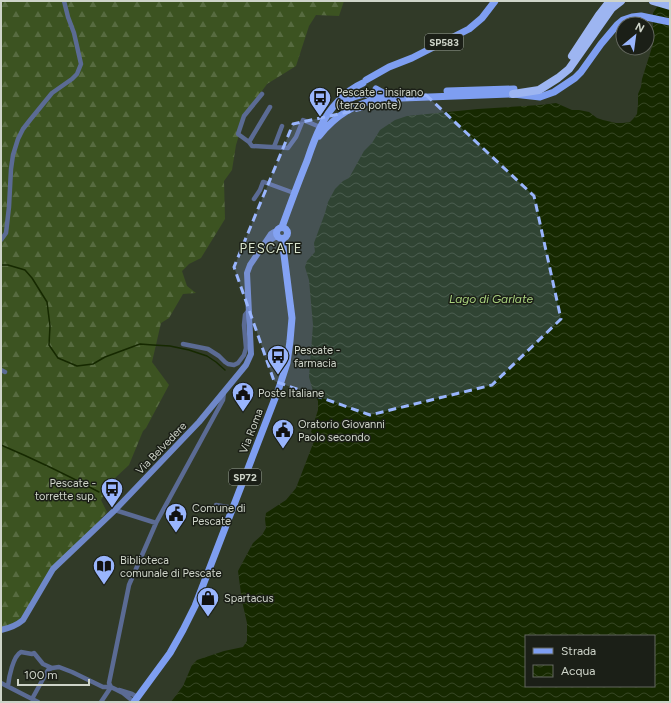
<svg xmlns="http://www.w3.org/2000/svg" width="671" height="703" viewBox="0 0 671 703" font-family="Figtree,sans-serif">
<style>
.forest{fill:url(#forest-firs)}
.water{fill:url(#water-waves);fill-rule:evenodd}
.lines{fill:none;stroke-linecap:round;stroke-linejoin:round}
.stream{stroke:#162900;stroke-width:1.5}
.street{stroke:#5b6b94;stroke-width:4.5}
.secondary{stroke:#6f88c9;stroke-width:6}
.primary{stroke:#7e9ef1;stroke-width:7}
.highway{stroke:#9db5f1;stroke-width:8}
.marked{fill:#99b5fd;fill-opacity:0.2;stroke:#99b5fd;stroke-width:3;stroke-dasharray:8 5;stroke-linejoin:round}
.labels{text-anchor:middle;stroke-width:3;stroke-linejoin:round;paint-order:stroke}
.shield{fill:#1b1f17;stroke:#989e94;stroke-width:1}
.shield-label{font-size:10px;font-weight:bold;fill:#ced4c9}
.poi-label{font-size:11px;fill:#ced4c9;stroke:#1b1f17;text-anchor:start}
.street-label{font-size:11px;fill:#ced4c9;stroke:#1b1f17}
.water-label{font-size:12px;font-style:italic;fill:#a9d27d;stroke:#1b1f17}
.quarter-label{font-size:13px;letter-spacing:1px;fill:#dae5cf;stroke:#1b1f17}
</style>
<defs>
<pattern id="forest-firs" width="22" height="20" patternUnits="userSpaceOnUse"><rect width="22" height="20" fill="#3c5321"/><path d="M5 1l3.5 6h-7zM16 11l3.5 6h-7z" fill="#576b40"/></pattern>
<pattern id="water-waves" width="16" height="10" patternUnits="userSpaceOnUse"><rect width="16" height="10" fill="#162900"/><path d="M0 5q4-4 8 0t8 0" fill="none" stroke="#374724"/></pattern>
</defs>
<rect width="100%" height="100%" fill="#313a28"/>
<path class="forest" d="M1,1H344L339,16L316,15L309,26L296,66L267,84L246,113L236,145L232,170L224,181L225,219L201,258L189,264L182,271L187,286L196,293L183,294L169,318L161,323L152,362L169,385L146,428L143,431L129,465L115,478L101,500L107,512L53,574L18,626L1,629Z"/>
<path class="water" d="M661,1H670V702H171L183,686L192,665L197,660L224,651L243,647L247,641V623L242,601L238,571L253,543L262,535L266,528L265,519L266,513L286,500L296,488L316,436L311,432L318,410V401L313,391L309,377L313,325L309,280L305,267L307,261L315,252L314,243L325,213L328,202L335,189L343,181L349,178L364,151L372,143L380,130L395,120L407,116L478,109L540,105L556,103L572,110H579L589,112L597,118L603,120L616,123H623L630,122L633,119L637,114L638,104V94L641,87L642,79L653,44V13ZM526,636H654V686H526Z"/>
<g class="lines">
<path class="stream" d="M1,265H8L25,270L32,278L47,302L50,326L49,345L58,358L77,366L93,364L105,357L140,344L153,345L170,346L189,350L207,356L216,362L225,370
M1,445C34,459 67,475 99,492"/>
<path class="street" d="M270,107L249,142L252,146L288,148L296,137L303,120L320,127
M249,142L238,134L244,116L262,94
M274,147L282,126
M254,199L260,190L263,182H264L294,193
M1,240L6,233L9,207L11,169L13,155L18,139L23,129L30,120L52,93L72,79L77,74L81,64L74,33L68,17L64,1
M183,344L208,349L219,356L225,362L228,364L234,365L238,363L244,355L246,348L244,325L245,315L249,310
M1,370L5,372
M216,505L233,508
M115,510L156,523
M1,683L38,702
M8,686C9,677 13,656 21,652L32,654L34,653L43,664L52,668
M119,690L132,694L137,697
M32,699L48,670L52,668L59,667L72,672L103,687H111
M101,702L111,687
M134,702L123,693L111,687L109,683L129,585L156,523L223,400L224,392"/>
<path class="secondary" d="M267,242L275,237H278
M1,630C10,628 16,626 23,620L53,569L115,510L199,422L246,365L251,354L247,273L250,265L271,234L274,232L277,231"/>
<path class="primary" d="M366,80L389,67L412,58L469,29L482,18L495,1
M376,89L385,94L390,95
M447,91L514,89
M368,95L387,98H402L513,94L540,97L554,92L575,78L581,72L601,44L617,25L623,20L632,17L641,16L670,22
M339,106C346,99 355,96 364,94
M319,136C336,115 355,103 381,99
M282,227C290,205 298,183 307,161C311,149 315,137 321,126C329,109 345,91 363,83
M276.5 233a5.5 5.5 0 1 1 11 0a5.5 5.5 0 1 1-11 0Z
M134,702L170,653L183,630L195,606L279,388L287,363L290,341L292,318L282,239"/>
<path class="highway" d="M653,1L670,6
M572,56L599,15L610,1
M513,94L539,90L558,78L569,69L612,8L621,1"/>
</g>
<path class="marked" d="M426,95L534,196L561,319L492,385L370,415L274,381L234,267L293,124Z"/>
<defs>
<g id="bus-pin" transform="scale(1.15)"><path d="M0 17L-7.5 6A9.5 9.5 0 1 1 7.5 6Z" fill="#99b5fd" stroke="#1b1f17"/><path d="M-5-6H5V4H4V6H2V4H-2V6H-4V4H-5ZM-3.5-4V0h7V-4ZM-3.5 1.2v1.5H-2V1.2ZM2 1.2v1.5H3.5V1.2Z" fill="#111"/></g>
<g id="civic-pin" transform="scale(1.15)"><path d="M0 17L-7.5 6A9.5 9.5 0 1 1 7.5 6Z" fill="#99b5fd" stroke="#1b1f17"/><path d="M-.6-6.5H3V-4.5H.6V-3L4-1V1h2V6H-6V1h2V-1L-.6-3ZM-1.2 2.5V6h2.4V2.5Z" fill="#111"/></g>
<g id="library-pin" transform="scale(1.15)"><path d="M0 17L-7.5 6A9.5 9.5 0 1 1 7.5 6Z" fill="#99b5fd" stroke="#1b1f17"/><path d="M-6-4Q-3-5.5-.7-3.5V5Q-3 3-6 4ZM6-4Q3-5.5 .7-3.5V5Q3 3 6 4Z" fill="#111"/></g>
<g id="shop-pin" transform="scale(1.15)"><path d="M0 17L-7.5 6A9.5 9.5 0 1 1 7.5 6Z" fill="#99b5fd" stroke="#1b1f17"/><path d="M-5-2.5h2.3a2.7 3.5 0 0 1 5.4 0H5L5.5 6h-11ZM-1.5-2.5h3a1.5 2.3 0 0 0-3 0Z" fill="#111"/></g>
</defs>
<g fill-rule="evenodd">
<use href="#bus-pin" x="320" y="98"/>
<use href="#bus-pin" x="278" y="356"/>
<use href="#civic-pin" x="243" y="393"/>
<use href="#civic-pin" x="283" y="430"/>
<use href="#bus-pin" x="112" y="489"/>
<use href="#civic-pin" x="176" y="514"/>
<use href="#library-pin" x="104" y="566"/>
<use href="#shop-pin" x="208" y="598"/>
</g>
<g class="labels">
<g class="shield">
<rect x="425" y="34" width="38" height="16" rx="3"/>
<rect x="229" y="469" width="32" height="16" rx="3"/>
</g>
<g class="shield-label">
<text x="444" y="46">SP583</text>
<text x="245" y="481">SP72</text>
</g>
<g class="poi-label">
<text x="336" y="96">Pescate - insirano<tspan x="336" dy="13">(terzo ponte)</tspan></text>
<text x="294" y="354">Pescate -<tspan x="294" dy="13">farmacia</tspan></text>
<text x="258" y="397">Poste Italiane</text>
<text x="298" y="428">Oratorio Giovanni<tspan x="298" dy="13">Paolo secondo</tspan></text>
<text x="96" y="487" text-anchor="end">Pescate -<tspan x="96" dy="13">torrette sup.</tspan></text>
<text x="192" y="512">Comune di<tspan x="192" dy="13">Pescate</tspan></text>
<text x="120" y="564">Biblioteca<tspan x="120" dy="13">comunale di Pescate</tspan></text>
<text x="224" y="602">Spartacus</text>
</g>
<g class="street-label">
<text transform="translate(251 431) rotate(-69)" y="4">Via Roma</text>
<text transform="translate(161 448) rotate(-46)" y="4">Via Belvedere</text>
</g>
<g class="water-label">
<text x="491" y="303">Lago di Garlate</text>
</g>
<g class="quarter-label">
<text x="271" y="253">PESCATE</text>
</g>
</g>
<rect width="671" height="703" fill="none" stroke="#ced4c9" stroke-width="4"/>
<rect x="525" y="635" width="130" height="52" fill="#1b1f17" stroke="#63675e"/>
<rect x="533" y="648" width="20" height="6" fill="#7e9ef1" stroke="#63675e"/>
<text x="561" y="655" font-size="12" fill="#ced4c9">Strada</text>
<rect x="533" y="665" width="20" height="12" fill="url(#water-waves)" stroke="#63675e"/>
<text x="561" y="675" font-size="12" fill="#ced4c9">Acqua</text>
<g transform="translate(635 36) rotate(29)"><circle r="19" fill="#1b1f17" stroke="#63675e"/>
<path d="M0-3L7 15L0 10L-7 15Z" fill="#99b5fd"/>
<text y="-6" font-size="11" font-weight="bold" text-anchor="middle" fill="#ced4c9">N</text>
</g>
<path d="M18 679v6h71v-6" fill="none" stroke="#ced4c9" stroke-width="2"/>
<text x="24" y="679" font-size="12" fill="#ced4c9" stroke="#1b1f17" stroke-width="3" paint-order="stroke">100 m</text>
</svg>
